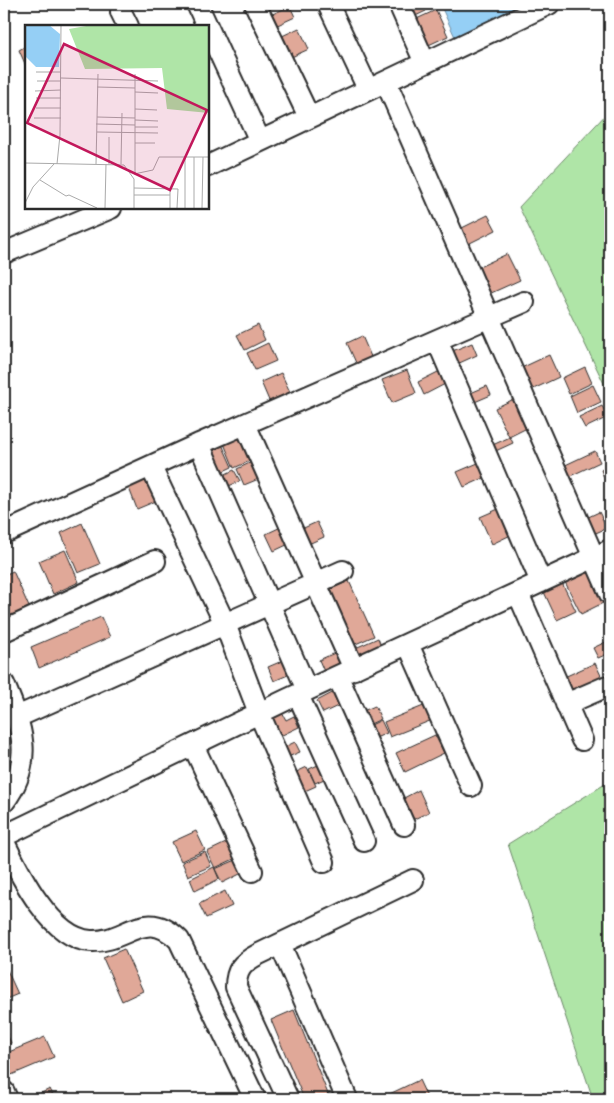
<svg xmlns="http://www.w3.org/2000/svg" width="614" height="1103" viewBox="0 0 614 1103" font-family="Sriracha,sans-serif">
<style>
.green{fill:#afe5a7;stroke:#6d8869}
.water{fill:#95cff5;stroke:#6b8da4}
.building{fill:#e0a898;stroke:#2b2b2b}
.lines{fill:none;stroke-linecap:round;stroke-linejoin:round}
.minor-casing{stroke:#2b2b2b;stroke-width:24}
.minor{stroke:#fff;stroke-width:20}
.inset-road{fill:none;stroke:#aaa;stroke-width:1}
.view{fill:#c2185b;fill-opacity:0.15;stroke:#c2185b;stroke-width:2.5}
.inset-edge{fill:none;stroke:#2b2b2b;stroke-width:2.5}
</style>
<rect width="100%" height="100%" fill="#fff"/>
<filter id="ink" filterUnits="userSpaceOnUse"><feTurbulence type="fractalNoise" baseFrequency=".02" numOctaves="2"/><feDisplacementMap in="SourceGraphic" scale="10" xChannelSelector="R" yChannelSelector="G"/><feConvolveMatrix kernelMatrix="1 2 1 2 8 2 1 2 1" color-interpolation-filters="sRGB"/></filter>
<g filter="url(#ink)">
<path class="green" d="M610,110V396L519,207Z
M610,781V1099H593L508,844Z"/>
<path class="water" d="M440,4H527L455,37Z"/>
<path class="building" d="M411,4H423L426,11L407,20L402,8Z
M290,6L295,17L271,28L266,17Z
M436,10L448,36L420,49L408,23Z
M299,28L309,49L287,59L278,38Z
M26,46V66L19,50Z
M488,215L496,230L466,245L458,230Z
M507,254L520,280L489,294L477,268Z
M258,325L265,340L245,350L237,335Z
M362,336L372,359L357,365L347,343Z
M268,343L276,361L255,370L247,353Z
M472,343L477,355L455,365L450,352Z
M549,355L559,377L527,392L517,370Z
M585,367L592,383L569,394L562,378Z
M407,370L416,393L392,403L382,380Z
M440,371L447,383L424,395L418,382Z
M281,373L291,394L270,403L261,382Z
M593,385L601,402L577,413L570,396Z
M487,386L491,395L470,404L466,395Z
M514,399L527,428L509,437L495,408Z
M602,406L608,417L585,428L579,417Z
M240,434L252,460L234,468L223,441Z
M510,437L513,443L487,455L484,449Z
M221,442L232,467L213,476L202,450Z
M595,451L600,462L564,479L559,468Z
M485,460L491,475L464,487L457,472Z
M254,461L261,478L244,485L237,469Z
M610,465V477L605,480L601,470Z
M234,470L240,481L220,490L215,479Z
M152,473L163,498L137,509L127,483Z
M503,507L515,533L492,544L480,517Z
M599,512L607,528L589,536L582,520Z
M317,522L324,537L304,546L297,531Z
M82,523L100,564L78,573L61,533Z
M283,526L291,543L274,551L266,534Z
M65,550L79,582L53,594L39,561Z
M590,570L605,602L581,614L565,582Z
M13,571L29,607L10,616L4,602V575Z
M349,581L374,636L351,646L327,591Z
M562,583L576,611L557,620L544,592Z
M101,617L110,637L39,668L31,647Z
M378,638L382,649L356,660L351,650Z
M610,640V653L598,658L593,648Z
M339,651L347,667L326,676L319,660Z
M289,658L295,672L274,681L268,667Z
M595,663L605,684L570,701L560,679Z
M336,691L342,704L323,713L317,701Z
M426,705L432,720L390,737L384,722Z
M375,706L381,719L362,728L356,714Z
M281,711L286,720L294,716L299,727L274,739L264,719Z
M381,720L387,733L369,741L363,729Z
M435,735L444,753L405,772L396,753Z
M295,742L300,752L283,759L278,750Z
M325,762L331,776L315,783L309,769Z
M307,767L316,786L298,794L290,775Z
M419,790L429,812L412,820L402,799Z
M196,831L205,850L181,861L172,842Z
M228,842L236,858L215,868L207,852Z
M205,852L211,866L188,876L182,862Z
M236,860L242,873L222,883L215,869Z
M214,867L219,879L195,891L190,879Z
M225,891L232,906L206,918L199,904Z
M124,949L143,991L122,1001L103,958Z
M7,970L18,994L4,1000V971Z
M294,1010L330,1099H304L271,1020Z
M4,1027L11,1043L4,1047Z
M45,1037L54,1057L9,1076L4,1063V1054Z
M419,1080L428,1099H379Z
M50,1089L55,1099H39L37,1095Z"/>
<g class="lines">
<g class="minor-casing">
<path id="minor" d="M197,4L260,141
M255,4L309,117
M328,4L368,89
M399,4L425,63
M121,12L128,26
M386,82L610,594
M208,166L549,4
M4,253L111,208
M437,340L541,582
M245,424L354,669
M199,444L307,690
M151,467L225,624L259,713L324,862
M4,533L199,444L524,302
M518,593L582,740
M4,631L155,561
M408,644L471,786
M338,677L404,825
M4,684C22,727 35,761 4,802
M298,695L364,841
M566,704L610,685
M17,717L343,571
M193,745L252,871
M4,836L286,700L610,550
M4,842C19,873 51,939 91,941C126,943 145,906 179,940L255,1099
M280,944L347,1099
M4,1092L7,1099
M288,1099L236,987C236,970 242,963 257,955L413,880"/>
</g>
<use href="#minor" class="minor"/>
</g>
</g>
<g transform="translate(25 25)">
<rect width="184" height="184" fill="#fff"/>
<path d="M67,0H184V88L142,84L137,43L60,44L44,4Z" fill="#afe5a7"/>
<path d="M0,0H24L35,9L34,42H11L0,31Z" fill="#95cff5"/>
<path class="inset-road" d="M11,47H36M110,49V149M36,53L133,56M12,56H36M72,62L110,63M10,66L36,65M110,67L133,68M11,73H36M11,83H36M110,84L132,85M72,92L110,93M9,93H36M110,95L133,96M71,99L110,100M110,102H133M72,107L133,108M110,118H130M160,132V183M0,138L99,140L109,154V183M32,139L35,110L36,0M71,139L73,49M84,139V112M96,139L97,88M109,149L128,145L134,132H184M15,155L41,171L44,170L72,183M109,163L153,164L152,183M109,170H145M0,178L8,162L29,139M80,183L81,139M145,183V164M169,183V132M177,183L178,132"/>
<path class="view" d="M39,19L182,85L145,165L2,98Z"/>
<rect width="184" height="184" class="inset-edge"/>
</g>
<rect width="614" height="1103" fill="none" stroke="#fff" stroke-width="20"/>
<rect x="10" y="10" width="594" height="1083" fill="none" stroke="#2b2b2b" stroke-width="2" filter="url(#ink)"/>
</svg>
